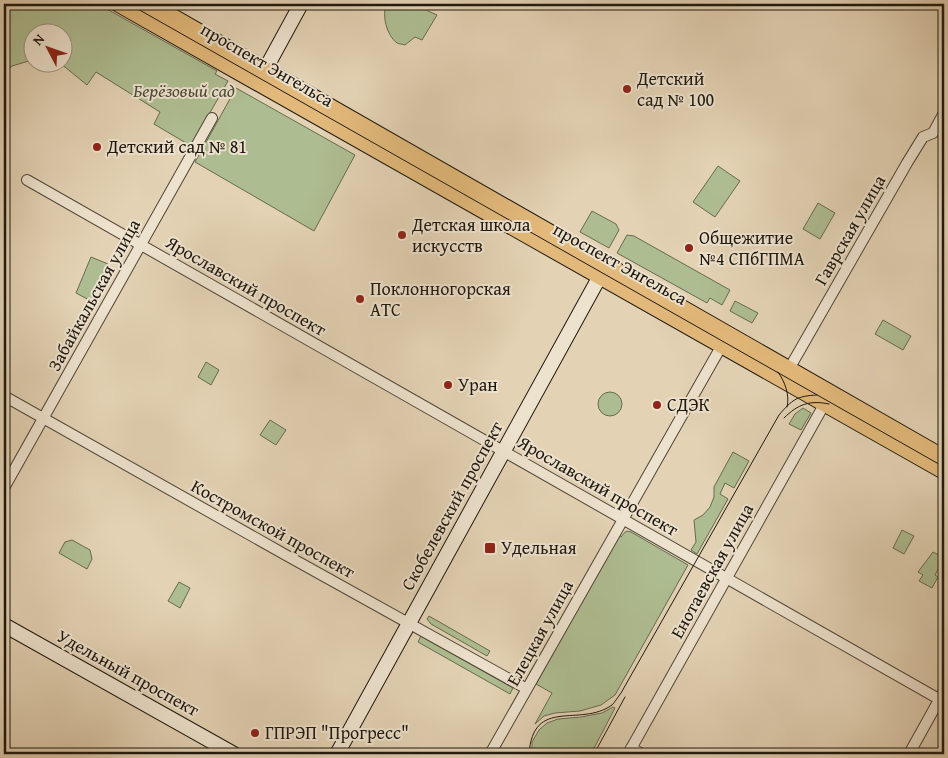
<svg xmlns="http://www.w3.org/2000/svg" width="948" height="758" viewBox="0 0 948 758" font-family="'Gentium Book Plus',serif">
<style>
.green{fill:#aebd91;stroke:#666a50}
.lines{fill:none;stroke-linecap:round;stroke-linejoin:round}
.street-casing{stroke:#504638;stroke-width:12}
.secondary-casing{stroke:#1f180f;stroke-width:16}
.primary-casing{stroke:#1f180f;stroke-width:18}
.street{stroke:#ede2ce;stroke-width:10}
.secondary{stroke:#ede2ce;stroke-width:14}
.primary{stroke:#e2b97a;stroke-width:16}
.tram{stroke:#1f180f;stroke-width:1}
.rail{stroke:#1f180f;stroke-width:3;stroke-dasharray:9 9;stroke-linecap:butt}
.poi-dot{fill:#8f2418;stroke:#ede2ce;stroke-width:2}
.labels{text-anchor:middle;stroke-width:4;stroke-linejoin:round;paint-order:stroke}
.street-label{font-size:18px;fill:#1f180f;stroke:#ede2ce}
.poi-label{font-size:18px;fill:#1f180f;stroke:#ede2ce;text-anchor:start}
.park-label{font-size:18px;font-style:italic;fill:#4a4a36;stroke:#ede2ce}
</style>
<rect width="100%" height="100%" fill="#e3d2b4"/>
<filter id="stains"><feTurbulence type="fractalNoise" baseFrequency=".004" numOctaves="4"/><feColorMatrix values="0 0 0 0 .2 0 0 0 0 .09 0 0 0 0 .02 0 0 0 .5 -.17"/></filter>
<radialGradient id="worn" r=".72"><stop offset=".6" stop-color="#630" stop-opacity="0"/><stop offset="1" stop-color="#630" stop-opacity=".3"/></radialGradient>
<path class="green" d="M4,4H98L217,71L215,74L228,81L191,146L154,124L160,112L96,72L87,85L60,63L62,62V32H32V60L12,66L4,73Z
M387,4H426L428,11L437,15L422,40L415,37L405,45C402,44 399,44 397,43C387,36 381,14 387,4Z
M236,88L355,155L314,231L195,162Z
M718,166L740,181L715,217L693,202Z
M818,203L835,213L820,239L803,229Z
M592,211L616,224L619,230L609,248L580,232Z
M627,235L634,236L730,290L722,305L710,298L707,303L617,253Z
M91,257L108,264L91,301L76,293Z
M735,301L758,313L752,323L730,311Z
M883,320L911,336L903,350L875,334Z
M206,362L219,370L211,385L198,377Z
M598 404a12 12 0 1 1 24 0a12 12 0 1 1-24 0Z
M803,408L811,413L801,430L789,424L795,414Z
M270,420L286,430L276,445L260,435Z
M733,452L749,461L734,488L725,483L720,494L728,499L697,554L691,550L696,542L694,520L703,515L710,507L714,497V487Z
M902,530L914,536L904,554L893,548Z
M627,531L631,532L688,565L615,695L601,705L580,711L555,713L544,716L535,724L552,693L536,684L619,536L621,537L625,532Z
M72,540L90,550L92,559L87,569L59,553L65,542Z
M933,552L943,557V560L935,575L938,577L932,588L919,581L923,575L918,572Z
M179,582L190,588L180,608L168,601Z
M429,616L490,651L487,656L431,624L427,619Z
M421,636L513,688L510,694L418,642Z
M613,707L615,708L591,754H532V742L539,730L547,723L558,719L581,717L602,713Z"/>
<g class="lines">
<g class="street-casing">
<path id="street" d="M27,180L944,702
M789,369L907,163L923,137L933,133L944,113
M4,396L284,554L527,689
M4,488L212,118
M631,748L642,754
M490,754L722,345
M628,754L825,403
M909,754L944,691"/>
</g>
<g class="secondary-casing">
<path id="secondary" d="M265,70L301,4
M4,625L234,754
M337,754L605,267"/>
</g>
<g class="primary-casing">
<path id="primary" d="M119,4L944,471
M150,4L944,458"/>
</g>
<use href="#street" class="street"/>
<use href="#secondary" class="secondary"/>
<use href="#primary" class="primary"/>
<path class="tram" d="M129,4L944,467
M778,372C785,382 790,395 787,407
M784,418C798,404 810,400 829,404
M529,754C533,696 580,728 612,705C615,702 618,697 621,693L779,415C792,400 796,396 817,395
M594,754L625,697"/>
<path class="rail" d="M4,748L16,754"/>
</g>
<g class="poi-dot">
<circle cx="627" cy="89" r="5"/>
<circle cx="97" cy="147" r="5"/>
<circle cx="402" cy="235" r="5"/>
<circle cx="689" cy="248" r="5"/>
<circle cx="360" cy="299" r="5"/>
<circle cx="448" cy="385" r="5"/>
<circle cx="657" cy="405" r="5"/>
<rect x="484" y="542" width="12" height="12" rx="2.5"/>
<circle cx="255" cy="733" r="5"/>
</g>
<g class="labels">
<g class="street-label">
<text transform="translate(267 65) rotate(30)" y="6">проспект Энгельса</text>
<text transform="translate(850 230) rotate(-60)" y="6">Гаврская улица</text>
<text transform="translate(620 264) rotate(29)" y="6">проспект Энгельса</text>
<text transform="translate(246 286) rotate(30)" y="6">Ярославский проспект</text>
<text transform="translate(94 295) rotate(-61)" y="6">Забайкальская улица</text>
<text transform="translate(598 486) rotate(30)" y="6">Ярославский проспект</text>
<text transform="translate(452 506) rotate(-61)" y="6">Скобелевский проспект</text>
<text transform="translate(273 529) rotate(29)" y="6">Костромской проспект</text>
<text transform="translate(712 571) rotate(-61)" y="6">Енотаевская улица</text>
<text transform="translate(540 633) rotate(-61)" y="6">Елецкая улица</text>
<text transform="translate(128 673) rotate(29)" y="6">Удельный проспект</text>
</g>
<g class="poi-label">
<text x="637" y="85">Детский<tspan x="637" dy="21">сад № 100</tspan></text>
<text x="107" y="153">Детский сад № 81</text>
<text x="412" y="231">Детская школа<tspan x="412" dy="21">искусств</tspan></text>
<text x="699" y="244">Общежитие<tspan x="699" dy="21">№4 СПбГПМА</tspan></text>
<text x="370" y="295">Поклонногорская<tspan x="370" dy="21">АТС</tspan></text>
<text x="458" y="391">Уран</text>
<text x="667" y="411">СДЭК</text>
<text x="501" y="554">Удельная</text>
<text x="265" y="739">ГПРЭП "Прогресс"</text>
</g>
<g class="park-label">
<text x="184" y="97">Берёзовый сад</text>
</g>
</g>
<rect width="948" height="758" fill="none" stroke="#e3d2b4" stroke-width="20"/>
<rect x="5" y="5" width="938" height="748" fill="none" stroke="#1f180f" stroke-width="2.5"/>
<rect x="10" y="10" width="928" height="738" fill="none" stroke="#1f180f"/>
<g transform="translate(48 48) rotate(311)"><circle r="24" fill="#ede2ce" stroke="#9b9182"/>
<path d="M0-4L9 19L0 12L-9 19Z" fill="#8f2418"/>
<text y="-8" font-size="14" font-weight="bold" text-anchor="middle" fill="#1f180f">N</text>
</g>
<rect width="100%" height="100%" filter="url(#stains)"/>
<rect width="100%" height="100%" fill="url(#worn)"/>
</svg>
